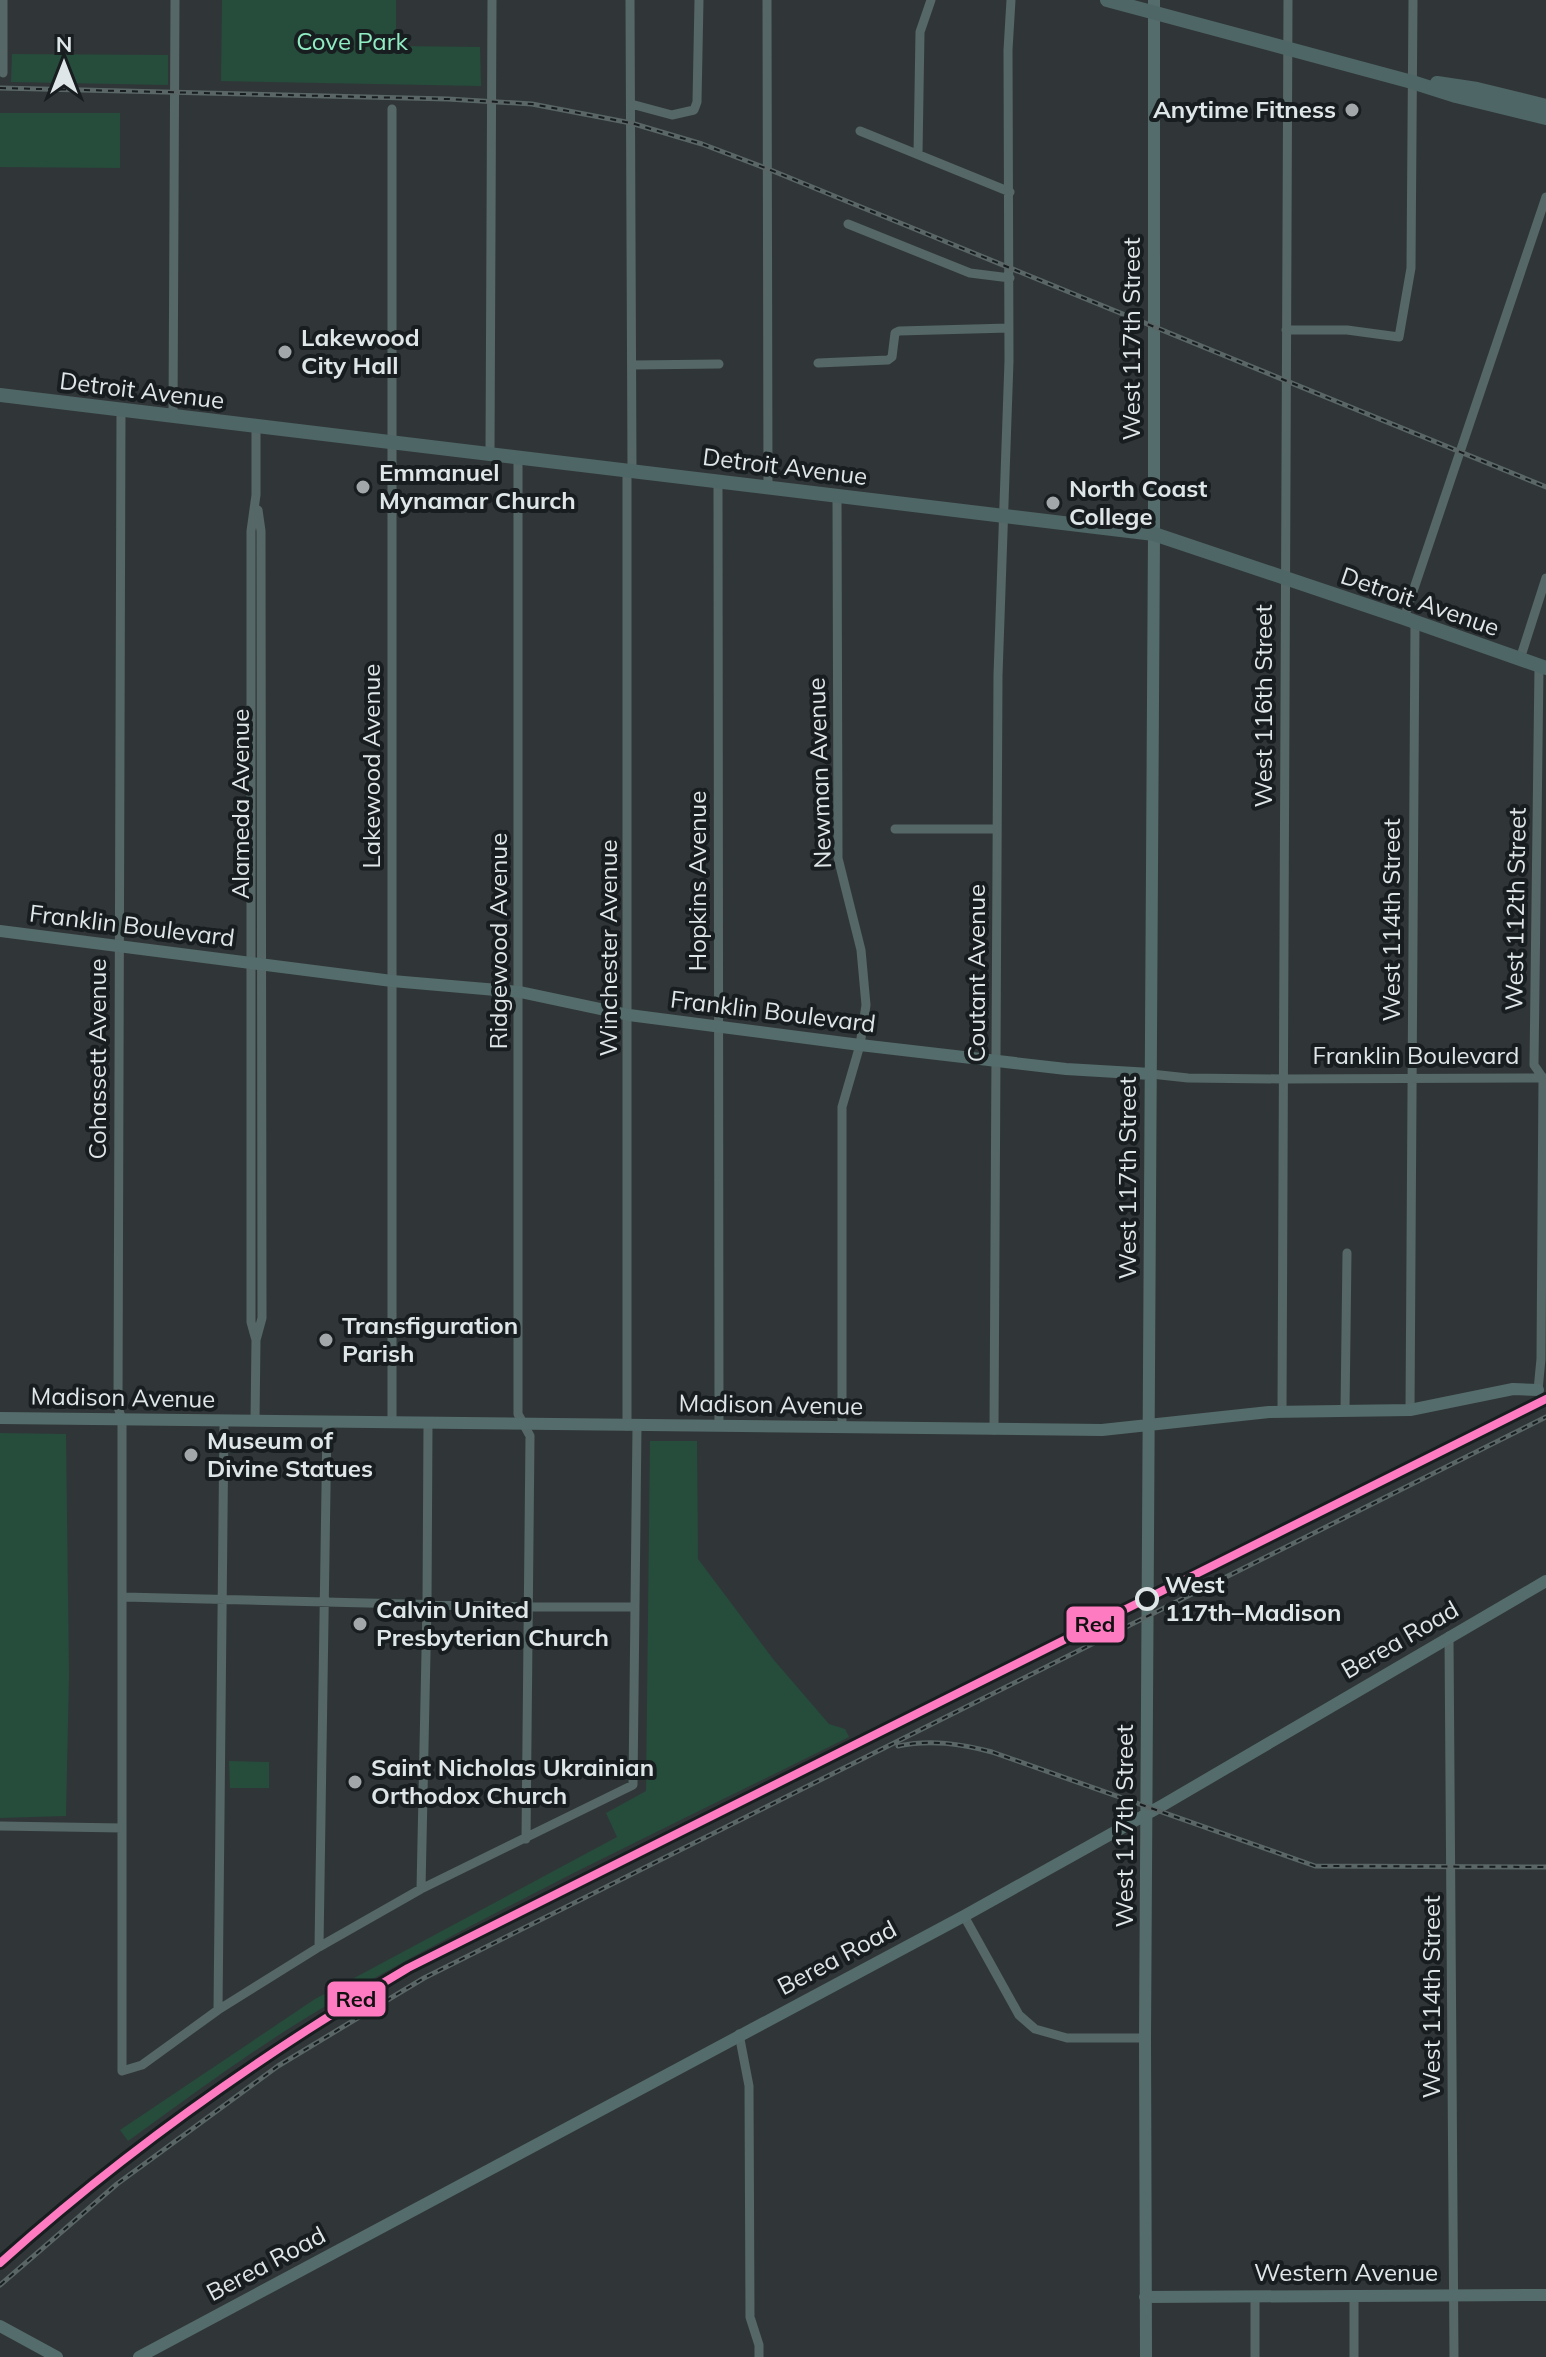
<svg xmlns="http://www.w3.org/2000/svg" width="1546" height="2357" viewBox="0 0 1546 2357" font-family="Mulish,sans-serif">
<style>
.green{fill:#264c3c}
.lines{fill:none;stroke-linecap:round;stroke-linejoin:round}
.street{stroke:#556766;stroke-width:9}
.secondary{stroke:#556c6c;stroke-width:12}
.primary{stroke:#4f6667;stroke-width:14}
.rail-casing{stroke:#5a6666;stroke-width:5}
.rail{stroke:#181d1f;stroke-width:2;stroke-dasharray:6;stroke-linecap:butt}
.metro-1-casing{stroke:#181d1f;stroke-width:14}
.metro-1{stroke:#fe7ac1;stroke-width:8}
.poi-dot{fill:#a2a8aa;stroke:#181d1f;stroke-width:3}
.stop-dot{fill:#181d1f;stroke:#dfe6e8;stroke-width:4}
.labels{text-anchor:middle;stroke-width:8;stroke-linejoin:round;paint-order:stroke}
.park-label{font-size:24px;fill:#8fecc3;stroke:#181d1f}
.poi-label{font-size:24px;font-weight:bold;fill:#dfe6e8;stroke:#181d1f;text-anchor:start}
.street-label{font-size:24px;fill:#dfe6e8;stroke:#181d1f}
.stop-label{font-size:24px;font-weight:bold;fill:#dfe6e8;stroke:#181d1f;text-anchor:start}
.line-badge{stroke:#181d1f;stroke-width:3}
.pale-badge-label{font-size:22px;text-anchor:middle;font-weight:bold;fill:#111}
</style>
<rect width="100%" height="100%" fill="#303638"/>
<path class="green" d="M222,0H396V46L480,47L481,86L221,81Z
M12,54L168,55V85L11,82Z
M0,113H120V168L0,167Z
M0,1433L66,1434L69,1675L66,1816L0,1818Z
M650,1441H697L698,1559L773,1659L829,1724L845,1729L849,1737C673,1825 494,1908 324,2007C256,2047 192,2095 128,2141L120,2130L315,1999L617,1837L606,1813L646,1791Z
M229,1761L269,1762V1788H230Z"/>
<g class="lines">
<path class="street" d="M630,0L632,470
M767,0L768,487
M3,73V0
M631,104L672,115L694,110L697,102L699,0
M392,109V1423
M860,131L1010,192
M918,154L920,32L931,0
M848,224L970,273L1010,278
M1286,330H1347L1399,337L1411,268L1413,0
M818,363L888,360L892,357L895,333L899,331L1009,328
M633,365L719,364
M121,410L118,1407L122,1420V2071L142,2065L218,2010L319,1947L421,1889L633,1785L637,1426
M173,416L175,0
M490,454L492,0
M518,458V1414L530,1436L526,1839
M718,481L719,1426
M837,496L838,858L861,950L866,1005L860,1045L842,1107V1428
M1404,618L1546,197
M1520,659L1546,578
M895,829H997
M1151,1074L1188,1078L1282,1079L1546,1078
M256,1340L262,1318L261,531L258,510
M1538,1390L1541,1359L1543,1078L1534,1065L1539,666
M1410,1410L1415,622
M1345,1411L1347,1253
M1282,1412L1288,0
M255,1421L256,1340L251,1322V531L256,495V427
M627,1426V470
M994,1430L998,675L1009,361L1008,50L1011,0
M124,1597L528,1607H635
M1449,1636L1454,2357
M0,1826L122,1828
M421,1889L427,1605L428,1424
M964,1916L1019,2015L1035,2029L1067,2038H1145
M319,1947L327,1423
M218,2010L224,1421
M739,2034L749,2086L750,2317L759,2345V2357
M1255,2296V2357
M1354,2296V2357"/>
<path class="secondary" d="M0,931L392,981L520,992L629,1015L860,1045L1066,1069L1151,1074
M0,1418L1102,1430L1269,1412L1410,1410L1513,1389L1538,1390
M1145,2297L1546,2295
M0,2326L57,2357
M139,2357L964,1916L1163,1805L1546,1581
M1146,2357L1145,2038L1154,534V0"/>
<path class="primary" d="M1107,0L1412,82L1456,96L1546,118
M1437,83L1477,89L1546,106
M0,395L1154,534L1404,618L1546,668"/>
<g class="rail-casing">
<path id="rail" d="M0,88L448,99L532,104L631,123L702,144L768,169L1546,487
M898,1746C931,1739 961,1744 992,1752L1315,1866L1546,1867
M0,2285L117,2184L278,2066L424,1978L1546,1417"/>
</g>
<use href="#rail" class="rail"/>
<g class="metro-1-casing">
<path id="metro-1" d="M0,2263C126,2150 262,2054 408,1968L1546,1399"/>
</g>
<use href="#metro-1" class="metro-1"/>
</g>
<g class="poi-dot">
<circle cx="1352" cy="110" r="8"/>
<circle cx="285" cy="352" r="8"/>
<circle cx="363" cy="487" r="8"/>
<circle cx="1053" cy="503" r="8"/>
<circle cx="326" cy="1340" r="8"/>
<circle cx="191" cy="1455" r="8"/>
<circle cx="360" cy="1624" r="8"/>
<circle cx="355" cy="1782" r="8"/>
</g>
<circle class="stop-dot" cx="1147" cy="1599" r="10"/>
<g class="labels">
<g class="park-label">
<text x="352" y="50">Cove Park</text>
</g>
<g class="poi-label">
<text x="1336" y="118" text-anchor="end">Anytime Fitness</text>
<text x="301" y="346">Lakewood<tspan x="301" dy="28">City Hall</tspan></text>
<text x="379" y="481">Emmanuel<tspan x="379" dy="28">Mynamar Church</tspan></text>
<text x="1069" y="497">North Coast<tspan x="1069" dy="28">College</tspan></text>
<text x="342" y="1334">Transfiguration<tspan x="342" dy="28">Parish</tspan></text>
<text x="207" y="1449">Museum of<tspan x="207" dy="28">Divine Statues</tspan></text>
<text x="376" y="1618">Calvin United<tspan x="376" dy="28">Presbyterian Church</tspan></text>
<text x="371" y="1776">Saint Nicholas Ukrainian<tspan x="371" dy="28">Orthodox Church</tspan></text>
</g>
<g class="street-label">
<text transform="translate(1132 339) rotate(-90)" y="8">West 117th Street</text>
<text transform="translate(142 391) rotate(7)" y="8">Detroit Avenue</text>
<text transform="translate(785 467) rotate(7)" y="8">Detroit Avenue</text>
<text transform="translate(1420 602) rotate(19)" y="8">Detroit Avenue</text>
<text transform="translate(1264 706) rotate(-90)" y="8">West 116th Street</text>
<text transform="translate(372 766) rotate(-90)" y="8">Lakewood Avenue</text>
<text transform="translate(820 773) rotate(-92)" y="8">Newman Avenue</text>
<text transform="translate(241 804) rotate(-90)" y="8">Alameda Avenue</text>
<text transform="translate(698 881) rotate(-90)" y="8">Hopkins Avenue</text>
<text transform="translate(1516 909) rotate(-89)" y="8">West 112th Street</text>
<text transform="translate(1392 920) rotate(-90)" y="8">West 114th Street</text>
<text transform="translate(132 926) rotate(7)" y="8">Franklin Boulevard</text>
<text transform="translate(499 941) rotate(-90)" y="8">Ridgewood Avenue</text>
<text transform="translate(609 948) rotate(-90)" y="8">Winchester Avenue</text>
<text transform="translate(977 973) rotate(-90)" y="8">Coutant Avenue</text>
<text transform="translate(773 1012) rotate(7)" y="8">Franklin Boulevard</text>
<text x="1416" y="1064">Franklin Boulevard</text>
<text transform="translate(98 1059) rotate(-90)" y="8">Cohassett Avenue</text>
<text transform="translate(1128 1178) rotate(-90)" y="8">West 117th Street</text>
<text transform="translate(123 1398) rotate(1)" y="8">Madison Avenue</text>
<text transform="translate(771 1405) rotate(1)" y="8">Madison Avenue</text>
<text transform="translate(1400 1640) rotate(-30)" y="8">Berea Road</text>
<text transform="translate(1125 1826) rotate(-90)" y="8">West 117th Street</text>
<text transform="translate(837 1958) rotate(-28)" y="8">Berea Road</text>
<text transform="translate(1432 1997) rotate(-90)" y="8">West 114th Street</text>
<text transform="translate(266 2264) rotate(-28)" y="8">Berea Road</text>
<text x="1346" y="2281">Western Avenue</text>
</g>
<g class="stop-label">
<text x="1165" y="1593">West<tspan x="1165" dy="28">117th–Madison</tspan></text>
</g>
</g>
<g class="line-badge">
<rect x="1065" y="1605" width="61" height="39" rx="8" fill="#fe7ac1"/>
<rect x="326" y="1980" width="61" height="38" rx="8" fill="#fe7ac1"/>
</g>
<g class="pale-badge-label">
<text x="1095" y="1632">Red</text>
<text x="356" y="2007">Red</text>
</g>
<g transform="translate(64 64)" stroke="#181d1f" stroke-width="6" paint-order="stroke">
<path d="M0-6L14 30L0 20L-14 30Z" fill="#dfe6e8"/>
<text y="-12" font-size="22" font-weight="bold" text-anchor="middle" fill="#dfe6e8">N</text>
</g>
</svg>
